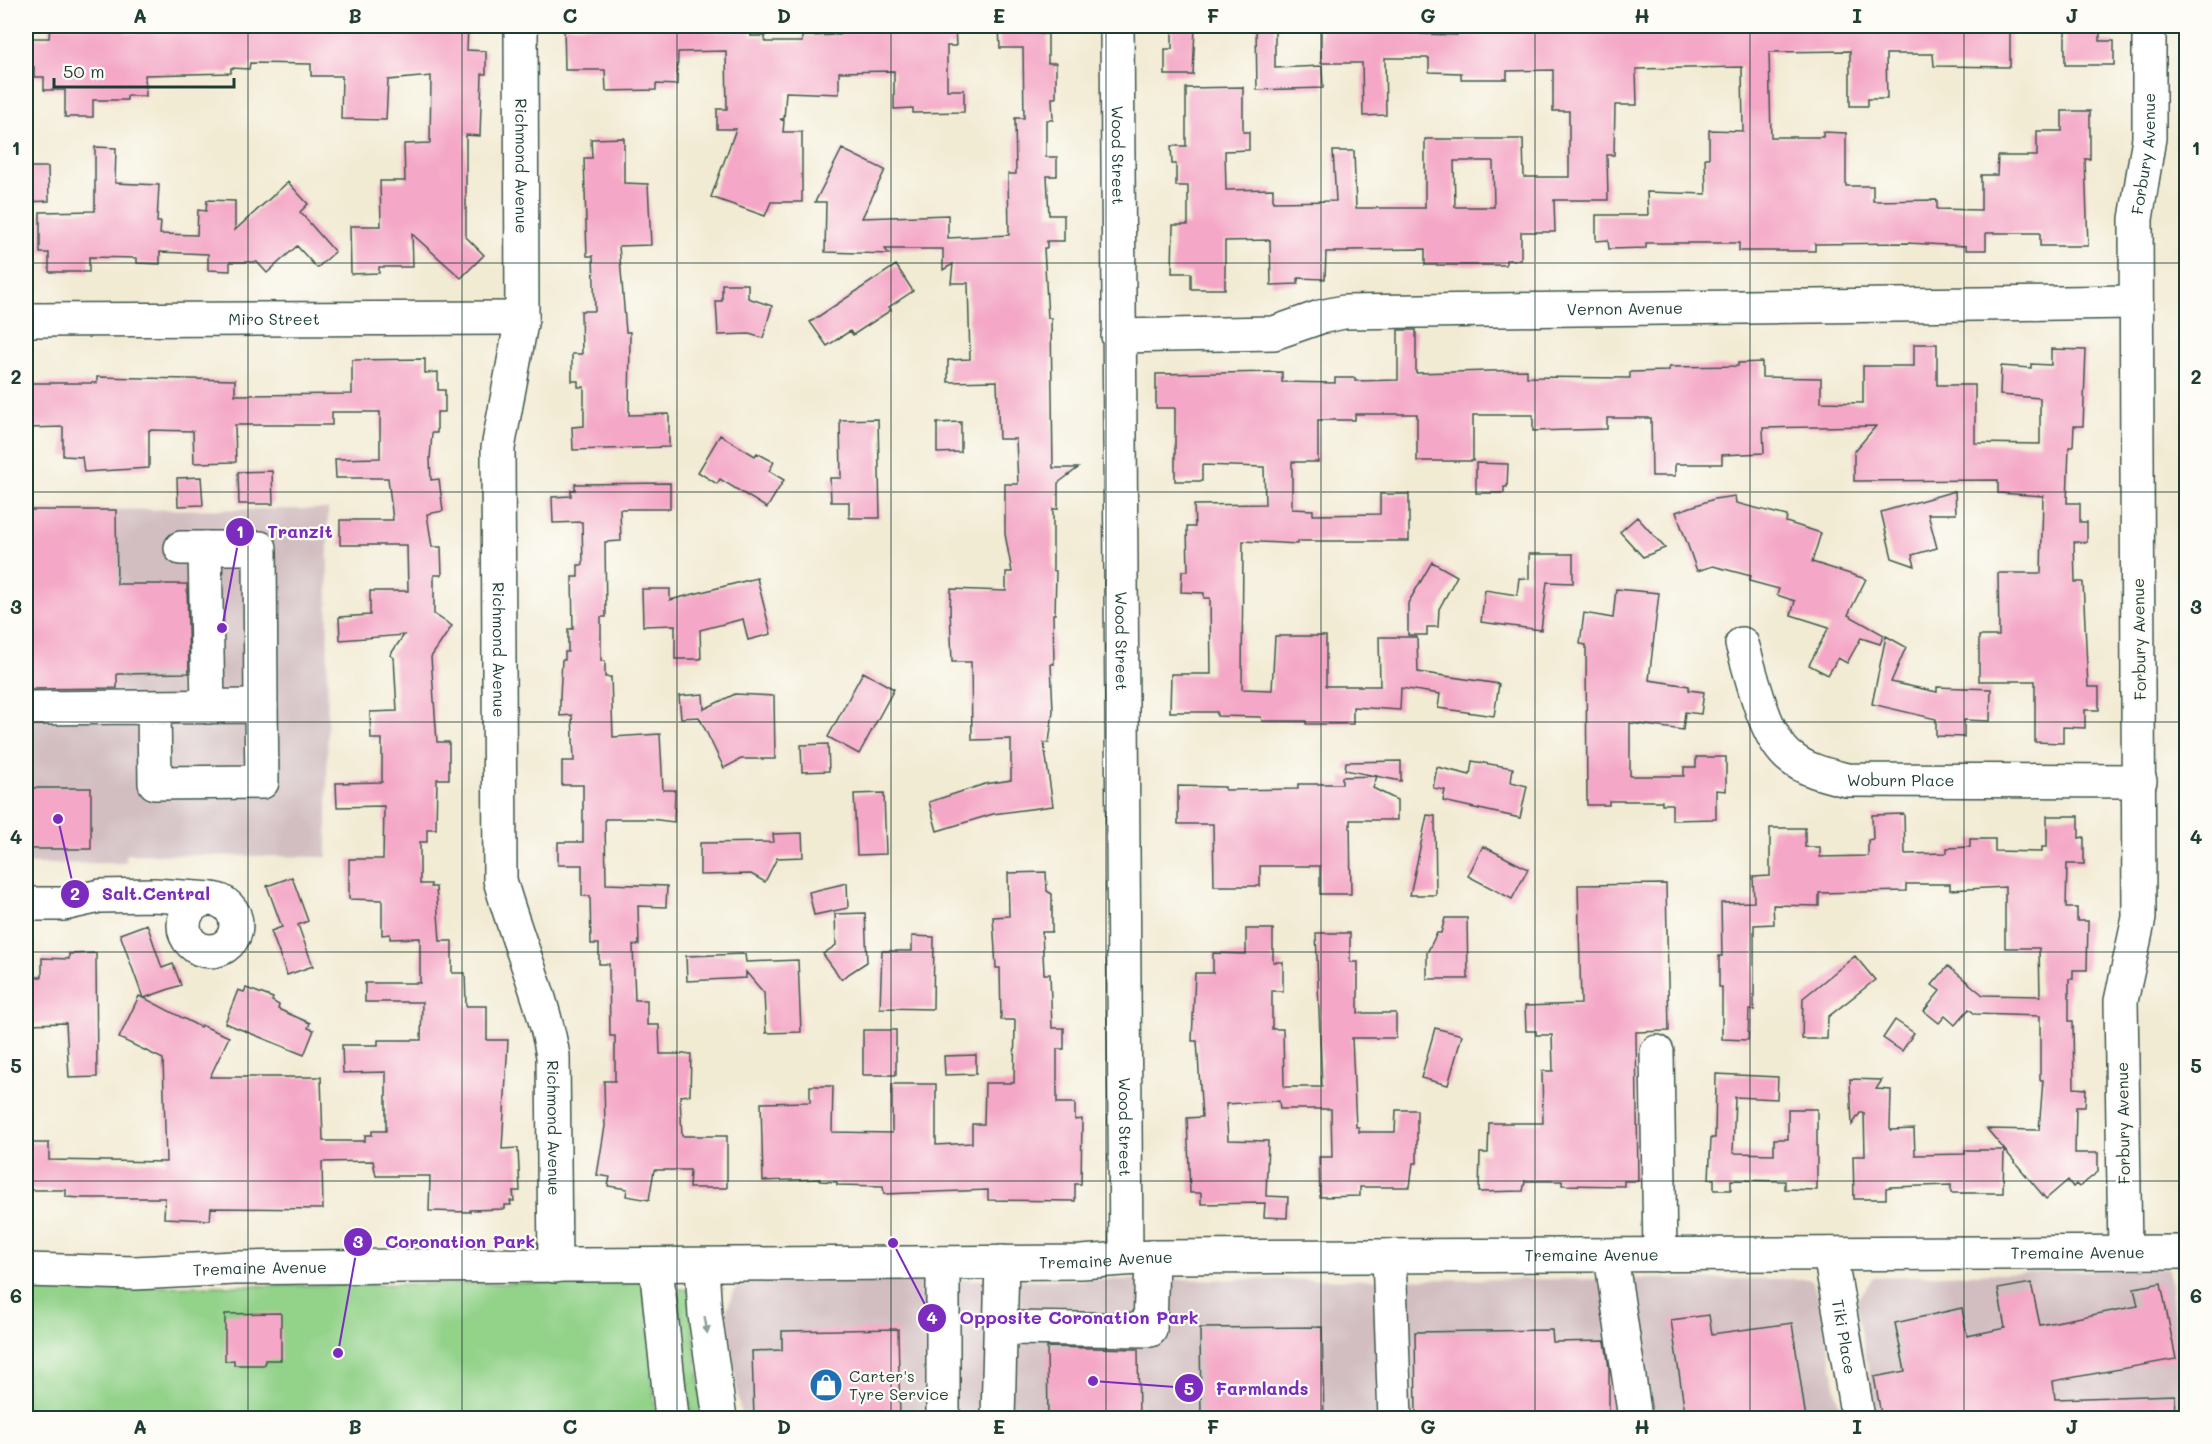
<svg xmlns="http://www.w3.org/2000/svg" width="2212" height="1444" viewBox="0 0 2212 1444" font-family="Mali,sans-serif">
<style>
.industrial{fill:#d2bec1}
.green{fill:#92d289;stroke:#58885e;stroke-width:1.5}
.building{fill:#f4a7c6;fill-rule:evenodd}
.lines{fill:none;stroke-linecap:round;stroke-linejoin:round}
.minor-casing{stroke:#3f574c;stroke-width:36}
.major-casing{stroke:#3f574c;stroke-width:36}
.minor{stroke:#fff;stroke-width:33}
.major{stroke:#fff;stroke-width:33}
.oneway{fill:#8f9e9a}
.grid{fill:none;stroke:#1f3d34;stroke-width:1.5;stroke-opacity:0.55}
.labels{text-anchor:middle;stroke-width:4.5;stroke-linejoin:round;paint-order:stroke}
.street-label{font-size:16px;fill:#1f3d34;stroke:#fdfcf7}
.poi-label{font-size:16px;fill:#1f3d34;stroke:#fdfcf7;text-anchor:start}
.leader{fill:none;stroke:#7b2cbf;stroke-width:2}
.callout-dot{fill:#7b2cbf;stroke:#fdfcf7;stroke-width:2}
.mark-label{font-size:18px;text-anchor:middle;font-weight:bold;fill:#fff}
.callout-label{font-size:18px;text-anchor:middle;font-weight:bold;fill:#7b2cbf;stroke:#fdfcf7;stroke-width:4.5;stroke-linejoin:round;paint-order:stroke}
.neatline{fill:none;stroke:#1f3d34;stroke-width:2}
.grid-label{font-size:20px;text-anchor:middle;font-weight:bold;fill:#1f3d34}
</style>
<rect width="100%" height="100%" fill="#fdfcf7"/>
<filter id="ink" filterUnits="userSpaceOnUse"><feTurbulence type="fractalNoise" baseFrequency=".0167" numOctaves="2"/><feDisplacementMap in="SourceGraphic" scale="12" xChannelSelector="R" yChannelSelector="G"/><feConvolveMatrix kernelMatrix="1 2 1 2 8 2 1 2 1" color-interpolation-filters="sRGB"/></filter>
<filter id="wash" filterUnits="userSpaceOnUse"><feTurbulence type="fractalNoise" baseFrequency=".008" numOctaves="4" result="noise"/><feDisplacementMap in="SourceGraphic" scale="24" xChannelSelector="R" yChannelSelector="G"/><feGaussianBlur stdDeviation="1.35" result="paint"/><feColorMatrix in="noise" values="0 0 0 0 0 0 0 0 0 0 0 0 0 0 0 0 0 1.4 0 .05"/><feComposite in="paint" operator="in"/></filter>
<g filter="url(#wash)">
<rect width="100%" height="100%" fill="#f2ebd4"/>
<path class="industrial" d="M328,509L327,857L126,854V863L26,864V510Z
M2169,1268L2184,1418H1877L1856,1303L1873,1277Z
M1811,1279L1821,1305L1841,1418H741L726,1311L738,1282L754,1280Z"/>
<path class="green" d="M644,1282L656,1418H26V1288Z
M678,1289H688L704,1418H691Z"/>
<g id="blocks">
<path class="building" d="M50,26H126V33L191,31L192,26H356L355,30L415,26H468L467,50L486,51V74H482L480,136L466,135V237L484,255L461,278L412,234L413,267H379V273L351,274L350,226H381L380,181H405L404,144L430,143L431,76L388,80L386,120L341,119L342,76H311V64L250,63L249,69L231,68V73L145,75L146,96H127V100H93V117H65V90H44V77H34V67H29V38H49Z
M564,26H708V32L750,31L751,36H765V42H802V36L840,35V26H955L956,46H947V90H964V112L913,113V108L894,109V71L839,72V94L786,92L784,119H780L784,121L783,132H802V202H771L765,216L711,197L736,129H717V109H727L726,51L678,52L677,85L656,84V90L606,91L605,70H565Z
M999,26H1040V34H1048V63H1056V98H1052L1053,120H1046V157H1057V176H1047L1049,215H1064V241H1047V248H1044L1048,318H1051L1053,468H1078L1058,483V509H1053V570L1056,571L1055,614H1053L1054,664H1051L1053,711L1049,743H1044L1053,806L993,814L937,831L929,802L985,784L1011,780V739L972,740L971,662H952L950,609L951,589L1006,591V572H1012L1005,534V484H1018L1016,439H999L997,381L948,382V360L970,359L968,283H951L953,264L943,270V249H885L889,254L825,252L826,202H815L842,149L885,170L862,218L948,215V238L1009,235L1008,174H1016L1015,118H1024L1023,48H1000Z
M1172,26H1195L1193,75H1165V49H1172Z
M1256,26H1275V68L1322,66L1323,88L1257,90Z
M1321,26H1420V34L1457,35V26L1650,28V26H1676V29H1718L1717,26H2010V67L1934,66L1933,54H1886L1887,99H1868V106H1850V51L1769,52L1771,137H1823V132L1846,133V186H1873V201L1937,200V209L1981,210V175H1997L1998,156H2037V131H2062V111H2090V159H2085L2088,246H2040V233H1986V250H1966V246L1907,243L1815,244V251H1739V243H1646V248L1609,249L1608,240L1596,241V215H1648L1647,192L1706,194L1705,158H1709V130L1743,131L1742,67L1636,69L1637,105H1615L1614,155H1607L1608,200H1554L1555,232H1521V260H1506V265H1425V249L1348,250V252H1326L1325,279L1298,278V284L1271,285L1270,240L1225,241V289H1191V273H1172L1173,225H1188V186H1176V164H1172L1171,146H1186V88L1243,87V132H1249V150L1225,151L1226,190L1273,189V202L1336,201L1333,151H1354L1356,208H1425V139H1523L1524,177H1569V111H1553V70L1507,71V79H1461V73L1429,72V58H1385L1386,115L1363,116L1362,63H1321ZM1454,161H1493L1494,207H1455Z
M2065,26H2100V41H2114V65H2065Z
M624,138V183L648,184L651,245L619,246L626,332H630L629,415L669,414V447L573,450L572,427L584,426V387H578V381H572V354H582L581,311H595L593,256H587L584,158H592L591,139Z
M95,147L116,148L115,183L159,185L157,222H161L160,234L197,235L198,210L206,211L207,200L235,201V230L288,182L308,204L300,212L335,252L317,268L297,246L267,273L257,262H230V271L208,270V254L160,252V264L137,263V258L89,257V272H49V253H40V212L95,211Z
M26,167H48L49,201L26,202Z
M896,265L913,291L889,307L891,310L853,335L850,331L827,346L810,322Z
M722,284H748V298L772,306L763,338L749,334L718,335L716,301H722Z
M1398,330H1416V373L1527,370V377L1630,378V372L1669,371V367L1738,366V363L1762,362V377L1821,378V402L1863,403V366H1914V344H1937V385H1975V443L2040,444V398L2000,395L2001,366L2031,368V364L2051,365V349L2086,350L2083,426H2074L2073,447H2069L2067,503H2080V522H2087V542H2074L2075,582H2083L2088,687H2099V710H2085V728L2063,727V743L2035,742V681H1979V636H1999L1998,573H2041L2043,496L1998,493V480L1854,481V452L1876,426L1763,428L1764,453L1722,455V464H1675V476H1652L1651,418H1607V429L1533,431V415H1473V461H1417V414H1355V420H1318V462H1292V509L1313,510V515L1380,514V494H1409V541H1298V544L1243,541L1242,689L1272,690L1275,636H1326V686H1380L1379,637H1417L1418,672L1499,684L1494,716L1438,708L1440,694L1401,688L1400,710L1353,707V724H1306V721H1262L1261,717L1217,716V712H1170L1171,674H1211L1210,598H1204V593L1181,592L1182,571H1188L1187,527H1195L1194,505L1265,504L1264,467L1202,465V481H1175V408H1156V374L1282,372V382L1335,383V378H1355V381L1398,380Z
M425,359V373L438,372V390H445V412H437V433H432L430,459L431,480L439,479L443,511L427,514L432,547H441L442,575H434V614L452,626L431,657L437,742H449V779H437L436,829H427V842H420V884H431V887H436L440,941H452V973H465L466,1006H487V1040H508L502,1149L518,1148L520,1191H513L514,1201H510L511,1205H505V1209L470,1210V1212L429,1211L430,1176H376L373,1161L322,1162L323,1209L211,1208L210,1220L164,1218L165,1198H82L66,1197V1190H26V1143H49V1160L166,1162L163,1059L119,1038L139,996L143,998L120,934L147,924L162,968L173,964L181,985L144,998L200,1027L201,1025L229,1037L210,1077H321L323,1141H365V1135H372V1131H386V1072L343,1073L342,1045H378V1040H421L422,1002H365V983H420V938L390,939V934L382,935V900L349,899V859H383L384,806L337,807L336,783L382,782V739H371L370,712L397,711L394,658L390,655L404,635L340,640L339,617L370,615V591H408L407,545H340V520H393L388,478H336L335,459L380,458V412H332V425H235L236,462L194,463L193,431L149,430V468L84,472L82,457L63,456V427L27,428L26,383H97V377L235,380V395L352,394V360Z
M878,419L880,518H849V502H831L830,478H841L840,420Z
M961,422V452L937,453V423Z
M720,435L755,456L757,453L774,462L769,471L784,480L767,508L720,479L717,484L698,472Z
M1476,463L1508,464L1507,487H1504V493H1476Z
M272,471L273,504H239L238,472Z
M201,477L203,505L178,506L177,478Z
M670,483V509H620L621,541L605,542L606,617H601V661H605V677H611L613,737L660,734L663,790H675L674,822L650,819H605L606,884L667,886L666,907L638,906L639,945H633L635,1000H647V1025H659L660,1054H691L690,1095L680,1096L682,1136H727V1188H689L690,1170H654L649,1200L626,1196L627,1189L608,1186L610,1177L597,1175L605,1126L604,1081H615V1036H610L609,964H599V944H591L590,896H582V865H558V842H583V785H562V761H574L572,715L560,716V696L562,660H565V652H568V629H573L572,577H578V565H583L582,522L553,523L552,497L571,496V490H575V484Z
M1955,491L1956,514H1928L1937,548L1912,555L1915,566L1892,558L1881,512Z
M1735,496L1736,503L1787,516L1786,522L1821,533L1812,562L1866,579L1848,615L1884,635L1880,644L1861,638L1847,663L1838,658L1828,675L1809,665L1829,627L1791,615L1795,601L1777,595L1779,589L1749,581L1751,576L1713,566L1697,571L1676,512L1714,499Z
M26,510H116L117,584H187L189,673L117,674V688L26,689Z
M1637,517L1665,548L1643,557L1620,532Z
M1529,554H1573V583L1547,582L1541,630L1481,622L1485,590L1517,595L1519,578L1529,579Z
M1432,562L1457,576L1439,609L1438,627H1427V635H1408V603Z
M757,578L771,634L748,640L743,619L700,630L701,659H675V625L643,626L642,589H670V600Z
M1616,589L1659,593L1649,680L1689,686V690L1704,692L1701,714L1685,712L1683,730L1630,723V776H1684V767H1696V757H1726V791L1716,790V819L1672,820V804H1662V801H1609V805H1587L1586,645L1580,644L1584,613L1613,618Z
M1886,636L1906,647L1891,682L1937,692V687L1991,689L1990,721L1964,720V737L1936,736V719L1872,704Z
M863,672L894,689L859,754L828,737Z
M703,694L704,709L735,694L774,696L775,759H741L724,768L699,717L681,718L679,696Z
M828,744L829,771L802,772L801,745Z
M1401,761V781L1345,770L1346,762Z
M1472,761L1513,768L1511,782L1527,786L1520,818L1443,801L1445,790L1433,788L1437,767L1470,775Z
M1377,776L1373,788L1397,800V820H1350L1351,894H1320V866H1260V886H1214L1213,824H1178V786L1225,787V790L1298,789V784H1342V777Z
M26,788H91V849H26Z
M884,793L886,854L857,855L854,794Z
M1904,814L1905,854L1947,853V848L1970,847V839H1995V851L2042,852V847H2047V816H2079V838L2084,837V864H2067L2066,908H2077V921H2088L2087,970H2073V979H2069V1021H2073L2074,1088L2086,1089L2085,1107H2076L2075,1153H2098V1172L2079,1187L2076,1184L2073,1187L2068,1180L2046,1199L1987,1129L2039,1130L2043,1080H2040V1016L1975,1014L1969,1009L1955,1025L1945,1016L1939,1023L1924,1011L1940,991L1932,985L1948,966L1983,995L2040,996L2039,948H2005V887L1950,890V884H1906V891L1819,893V906L1773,905L1774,924L1754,925V1010H1749L1748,1040L1722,1039V987H1719V956H1722L1721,903L1754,902L1753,877L1770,876V828H1805V847H1820V857L1868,856V840L1873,839L1872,815Z
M1427,815L1435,816L1436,895H1410Z
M802,833L803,857L777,858L765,882L751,874L700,875V843L774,842L773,834Z
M1483,846L1528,869L1512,899L1468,876Z
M1046,872L1047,891L1052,894V932H1042L1044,974H1050L1052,1028H1064V1049H1057V1103H1075V1120L1082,1119L1081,1184H1075V1201L988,1200V1190L884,1194L883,1186L837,1185V1182L820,1181V1179L763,1181L761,1103L810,1102V1086H833L832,1132L892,1133V1084H936V1145L972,1143V1124H984L985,1083H1014L1015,1020H1001L1000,968H996L993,917L1009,916L1008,873Z
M292,877L308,921L298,925L313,966L287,975L271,931L282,927L267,886Z
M847,883L848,908L814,915L809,892Z
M1666,884L1669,1031L1636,1032L1638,1181H1624V1186L1562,1185V1181H1525L1523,1191L1479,1192L1480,1153H1488L1489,1123H1543L1542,1071H1553L1552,1035H1536V1031H1526L1525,1006L1581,1004L1578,885Z
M865,913L867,962L841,979L823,954L836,945L835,914Z
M1445,918H1467L1468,979H1427V953L1437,933H1441Z
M1246,929H1273V962H1283V991H1272V1029H1283L1284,1087H1322L1316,933H1350V962H1358V1013H1396V1038H1352L1356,1127H1359V1132H1395L1396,1110H1417V1163H1413L1410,1187H1360V1196L1320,1197L1319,1157H1332L1331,1109H1280L1279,1101L1226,1104L1228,1140L1268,1141L1266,1196L1288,1197L1287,1218L1264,1217L1265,1203L1201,1204V1193H1190L1187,1118L1202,1117L1197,1041H1192L1195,973H1213V953L1246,954Z
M912,936L934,937L933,1009L880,1008L882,951H912Z
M96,953L97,1077L69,1078L66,1023L26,1024V977H42V958L69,959V954Z
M745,954L746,962L798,960L801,1032L766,1033L764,993L746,972V978L687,981L686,956Z
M1855,956L1875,980L1828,1017L1827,1039H1802L1803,998Z
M246,988L273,998L272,1001L279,1005L278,1009L310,1023L308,1028L314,1030L304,1055L225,1023L238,990L244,992Z
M1895,1020L1914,1033L1902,1051L1883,1038Z
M1435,1028L1462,1035L1448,1085L1421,1078Z
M863,1030H896V1075H863Z
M976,1055V1074L945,1075L944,1056Z
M1716,1074L1778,1077L1777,1099L1735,1097L1733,1153L1774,1154V1139H1788V1109H1817V1190L1785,1189V1181L1731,1180V1190H1714V1179H1709L1711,1138H1715Z
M1850,1079L1882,1080L1876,1089L1891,1090L1890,1130L1914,1129L1915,1155L1965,1154V1150H2004L2003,1193H1951V1185L1891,1187L1886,1188V1199H1854L1853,1156H1865L1864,1113H1860L1852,1125Z
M2031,1283L2040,1325L2138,1306L2134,1288L2161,1283L2176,1359L2053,1381L2055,1399L2175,1395L2174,1419H1904V1415L1882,1419L1874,1377L1905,1371L1895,1323L1962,1308L1967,1336L2005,1328L1998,1289Z
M281,1313V1360H265V1365H234V1360L225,1361V1314Z
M1709,1315L1712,1334L1792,1323L1806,1419H1686L1671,1320Z
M1322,1327L1324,1419H1201L1200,1328Z
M898,1329L900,1419H754L752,1351L782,1350V1331Z
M1552,1330L1553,1342L1605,1341L1609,1368V1419H1416L1415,1332Z
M1047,1347L1138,1349L1139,1419H1048Z"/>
</g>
</g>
<g filter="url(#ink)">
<use href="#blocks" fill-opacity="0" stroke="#3f574c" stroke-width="1.5"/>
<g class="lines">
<g class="minor-casing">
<g id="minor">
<path id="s1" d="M521,26L522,318L498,448L500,880C516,939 543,996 553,1056L555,1266"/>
<path id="s2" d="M1117,26L1126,1258"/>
<path id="s3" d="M26,320L522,318"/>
<path id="s4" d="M1118,336L1274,333L1320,317L1344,312L2135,302"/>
<path d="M181,548H260L261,706"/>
<path d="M205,548L208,707"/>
<path id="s5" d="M1742,644C1752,675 1764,738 1791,758C1807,771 1827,775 1847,780L2140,781"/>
<path d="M26,708L261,706L262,782L155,783L154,707"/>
<circle cx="210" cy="925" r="26"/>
<path d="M26,904H64L100,896L154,895L211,899"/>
<path d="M1657,1052L1660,1255"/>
<path id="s6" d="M2125,1252L2121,1001L2139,918L2136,219L2149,138V26"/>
<path id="s7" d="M1830,1254L1858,1418"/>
<path d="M1389,1256L1395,1418"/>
<path d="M1611,1256L1635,1418"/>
<path d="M656,1266L672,1418"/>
<path d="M702,1266L705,1315L720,1418"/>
<path d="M1001,1328L1150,1330L1152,1257"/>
<path d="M943,1418V1263"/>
<path d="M998,1418L1002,1262"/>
</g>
</g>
<g class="major-casing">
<g id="major">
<path id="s8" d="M26,1270L135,1273L234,1268L403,1266L1081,1262L1152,1257L2186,1252"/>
</g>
</g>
<use href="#minor" class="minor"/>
<use href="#major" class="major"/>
</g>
<defs><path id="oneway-solid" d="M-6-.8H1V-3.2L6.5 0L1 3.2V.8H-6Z" transform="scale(1.5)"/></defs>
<use class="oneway" href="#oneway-solid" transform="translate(706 1325) rotate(81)"/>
</g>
<path class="grid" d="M248,26V1418M462,26V1418M677,26V1418M891,26V1418M1106,26V1418M1321,26V1418M1535,26V1418M1750,26V1418M1964,26V1418M26,263H2186M26,492H2186M26,722H2186M26,952H2186M26,1181H2186"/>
<defs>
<g id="shop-disc" transform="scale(1.725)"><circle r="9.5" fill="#1f6fb2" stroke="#fdfcf7"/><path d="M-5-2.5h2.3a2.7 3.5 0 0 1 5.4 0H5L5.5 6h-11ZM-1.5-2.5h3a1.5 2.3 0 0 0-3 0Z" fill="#fff"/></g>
</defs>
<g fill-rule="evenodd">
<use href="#shop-disc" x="826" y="1385"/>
</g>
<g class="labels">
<g class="street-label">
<text dy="6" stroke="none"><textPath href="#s6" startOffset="1101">Forbury Avenue</textPath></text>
<text dy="6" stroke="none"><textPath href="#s2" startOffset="129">Wood Street</textPath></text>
<text dy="6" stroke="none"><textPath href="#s1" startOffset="140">Richmond Avenue</textPath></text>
<text dy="6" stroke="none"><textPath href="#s4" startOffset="510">Vernon Avenue</textPath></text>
<text dy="6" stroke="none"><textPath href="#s3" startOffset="248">Miro Street</textPath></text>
<text transform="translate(2139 639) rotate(-91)" y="6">Forbury Avenue</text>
<text dy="6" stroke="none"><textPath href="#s2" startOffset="615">Wood Street</textPath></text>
<text dy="6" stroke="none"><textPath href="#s1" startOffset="626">Richmond Avenue</textPath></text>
<text dy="6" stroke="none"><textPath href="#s5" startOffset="240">Woburn Place</textPath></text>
<text transform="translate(2123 1123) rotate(-91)" y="6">Forbury Avenue</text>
<text dy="6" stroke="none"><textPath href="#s1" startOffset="1112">Richmond Avenue</textPath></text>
<text dy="6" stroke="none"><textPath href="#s2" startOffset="1101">Wood Street</textPath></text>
<text dy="6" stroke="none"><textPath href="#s8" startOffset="2052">Tremaine Avenue</textPath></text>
<text dy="6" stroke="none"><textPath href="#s8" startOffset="1566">Tremaine Avenue</textPath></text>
<text dy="6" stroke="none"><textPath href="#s8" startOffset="1080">Tremaine Avenue</textPath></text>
<text dy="6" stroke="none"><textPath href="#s8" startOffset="234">Tremaine Avenue</textPath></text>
<text dy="6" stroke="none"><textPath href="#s7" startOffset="84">Tiki Place</textPath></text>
</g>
<g class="poi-label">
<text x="849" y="1382">Carter's<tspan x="849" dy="18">Tyre Service</tspan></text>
</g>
</g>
<path class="leader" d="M222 628L240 532M58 819L75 894M338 1353L358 1242M893 1243L932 1318M1093 1381L1189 1388"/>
<g class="callout-dot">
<circle cx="222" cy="628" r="6"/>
<circle cx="58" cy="819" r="6"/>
<circle cx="338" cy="1353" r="6"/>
<circle cx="893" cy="1243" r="6"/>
<circle cx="1093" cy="1381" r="6"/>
<circle cx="240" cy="532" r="15"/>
<circle cx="75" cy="894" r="15"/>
<circle cx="358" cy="1242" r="15"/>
<circle cx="932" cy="1318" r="15"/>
<circle cx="1189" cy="1388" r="15"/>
</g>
<g class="mark-label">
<text x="240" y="538">1</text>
<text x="75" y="900">2</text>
<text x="358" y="1248">3</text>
<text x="932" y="1324">4</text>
<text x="1189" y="1395">5</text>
</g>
<g class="callout-label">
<text x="300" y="538">Tranzit</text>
<text x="156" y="900">Salt.Central</text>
<text x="460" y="1248">Coronation Park</text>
<text x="1079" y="1324">Opposite Coronation Park</text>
<text x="1262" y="1395">Farmlands</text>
</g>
<rect width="2212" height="1444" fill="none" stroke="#fdfcf7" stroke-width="66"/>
<path d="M54 78v9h180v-9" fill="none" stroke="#1f3d34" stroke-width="3"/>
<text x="63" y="78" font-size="18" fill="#1f3d34" stroke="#fdfcf7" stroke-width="4.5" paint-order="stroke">50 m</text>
<rect x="33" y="33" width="2146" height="1378" class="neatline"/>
<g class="grid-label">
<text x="140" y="23">A</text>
<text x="355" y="23">B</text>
<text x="570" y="23">C</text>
<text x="784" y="23">D</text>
<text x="999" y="23">E</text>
<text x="1213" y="23">F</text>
<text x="1428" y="23">G</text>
<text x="1642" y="23">H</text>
<text x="1857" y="23">I</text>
<text x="2072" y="23">J</text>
<text x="16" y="155">1</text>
<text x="2196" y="155">1</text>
<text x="16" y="384">2</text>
<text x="2196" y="384">2</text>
<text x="16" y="614">3</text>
<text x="2196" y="614">3</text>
<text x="16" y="844">4</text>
<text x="2196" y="844">4</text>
<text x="16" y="1073">5</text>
<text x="2196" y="1073">5</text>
<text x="16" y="1303">6</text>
<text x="2196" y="1303">6</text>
<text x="140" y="1434">A</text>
<text x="355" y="1434">B</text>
<text x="570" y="1434">C</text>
<text x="784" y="1434">D</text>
<text x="999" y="1434">E</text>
<text x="1213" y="1434">F</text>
<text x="1428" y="1434">G</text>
<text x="1642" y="1434">H</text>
<text x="1857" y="1434">I</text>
<text x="2072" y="1434">J</text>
</g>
</svg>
